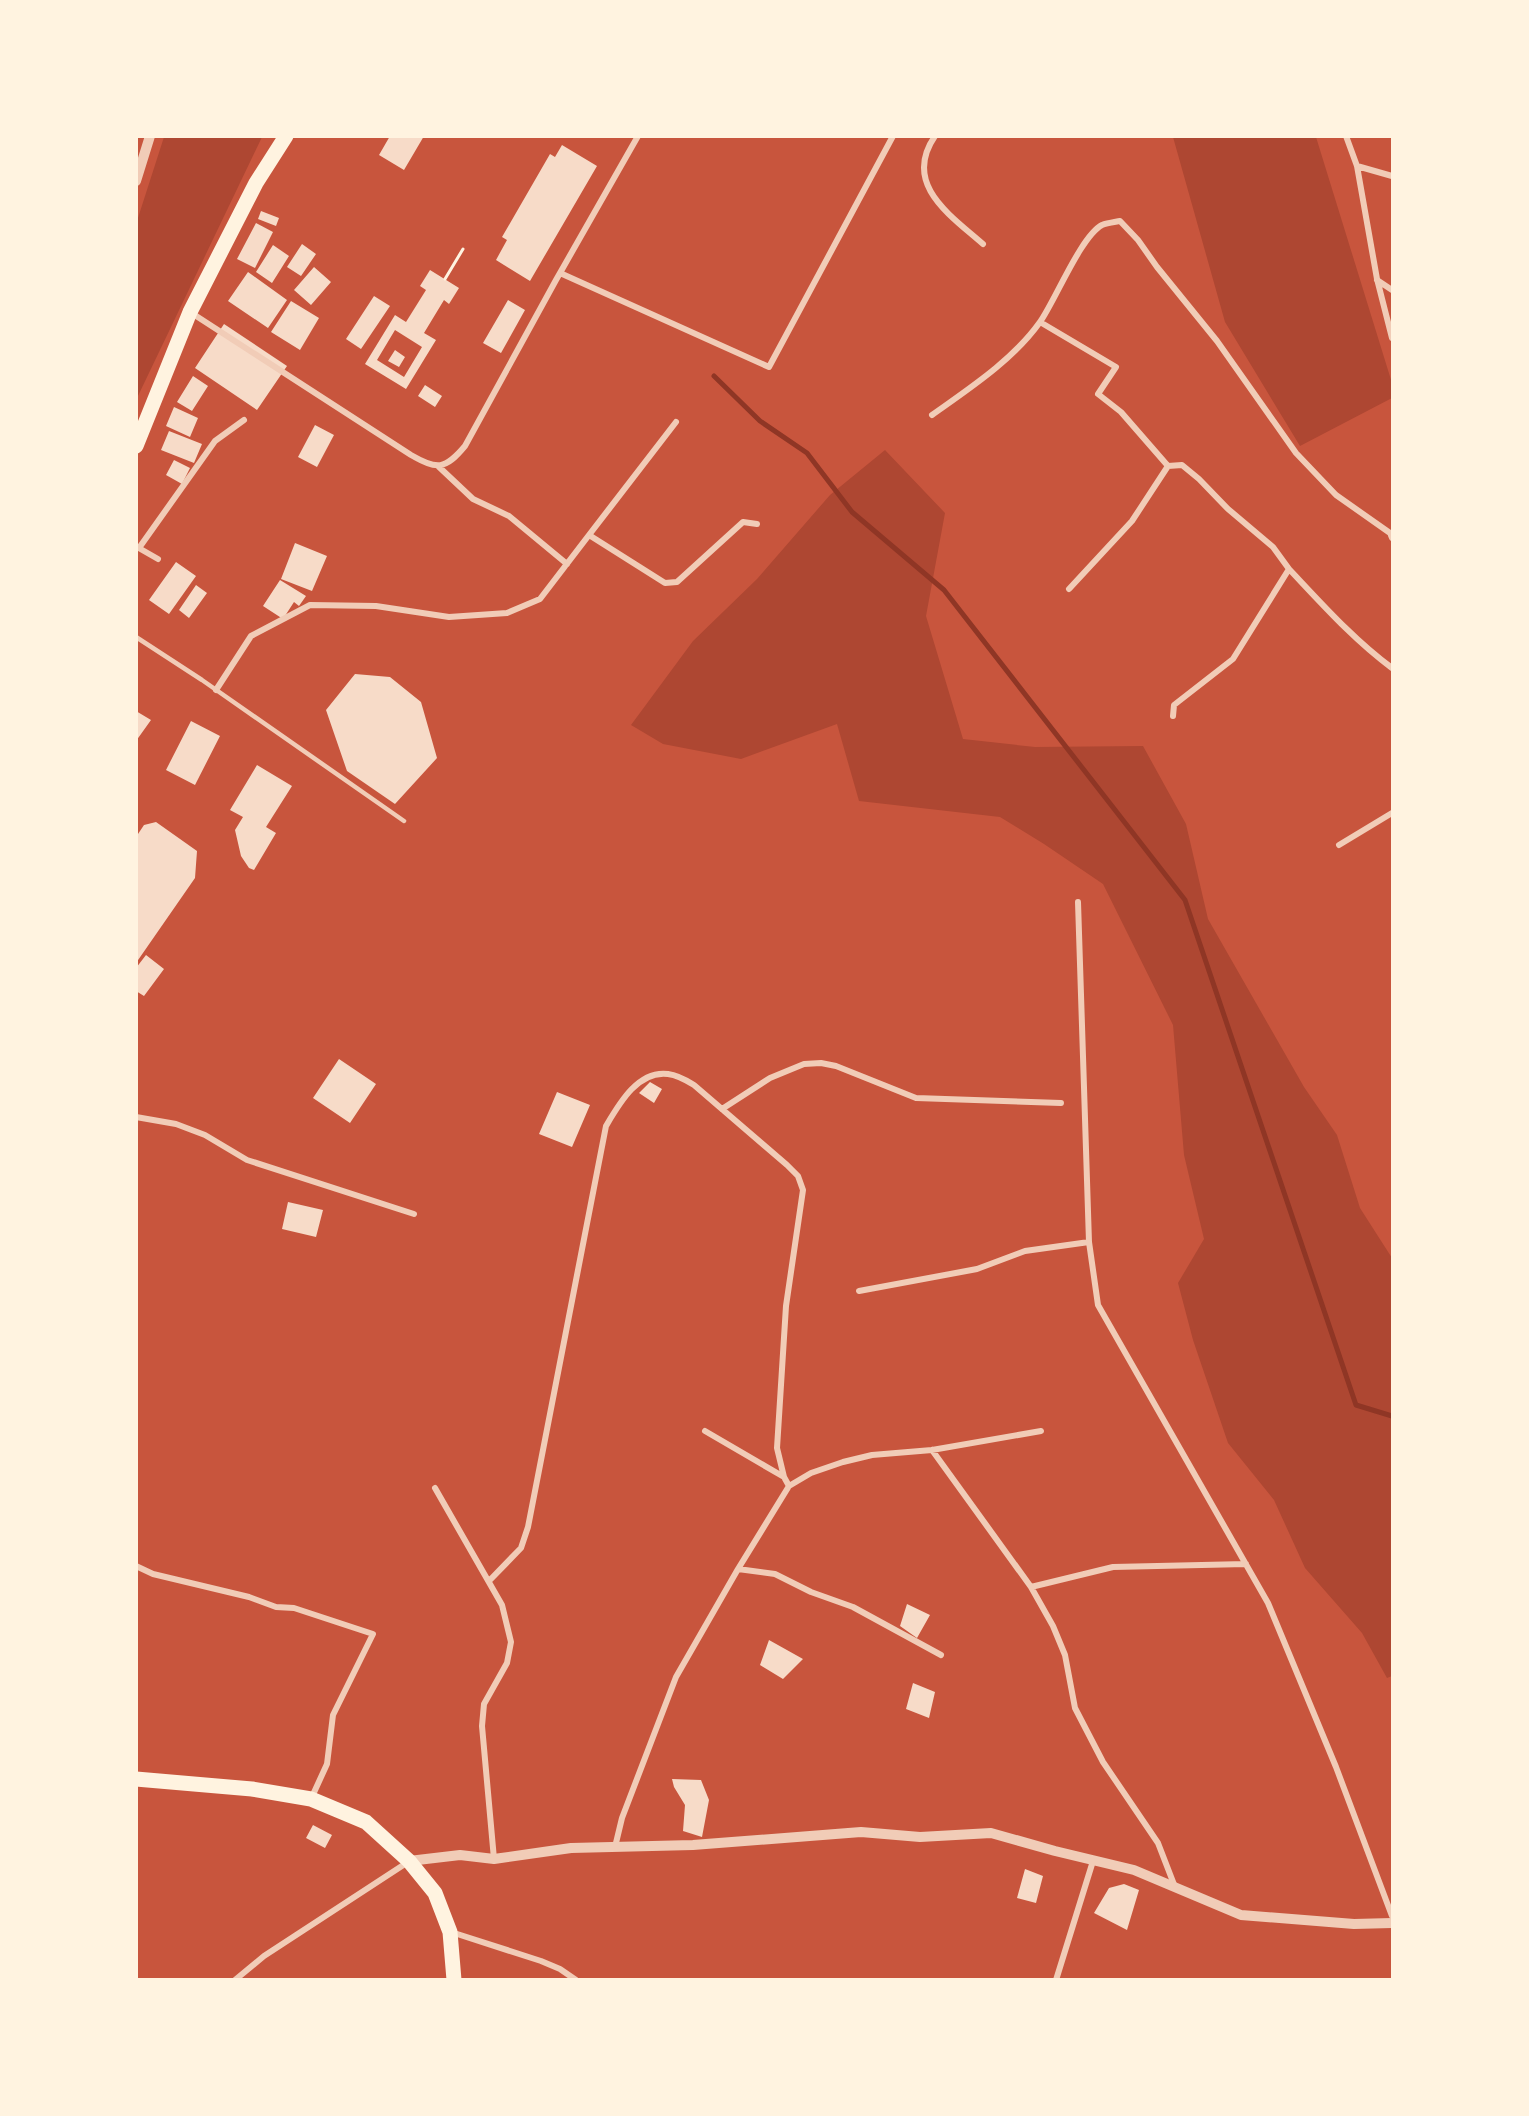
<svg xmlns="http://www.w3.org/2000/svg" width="1529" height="2116" viewBox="0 0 1529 2116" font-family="Ubuntu,sans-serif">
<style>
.green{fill:#ae4732}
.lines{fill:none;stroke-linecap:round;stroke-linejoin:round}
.stream{stroke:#8f3625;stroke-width:5}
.building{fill:#f7dbc8;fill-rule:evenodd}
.path{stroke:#fff3e0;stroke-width:3}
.service{stroke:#f1ccb7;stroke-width:4.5}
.minor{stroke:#f1ccb7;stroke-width:6}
.tertiary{stroke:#f1ccb7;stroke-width:10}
.primary{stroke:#fff3e0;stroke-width:15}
</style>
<rect width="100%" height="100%" fill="#c8553d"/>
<path class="green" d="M164,137H262L137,398V221Z
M1173,137H1316L1392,383V398L1300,446L1225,322Z
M885,450L945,513L926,616L963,739L1035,747L1143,746L1186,824L1208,919L1304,1087L1337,1135L1360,1208L1392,1258V1676L1387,1678L1362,1633L1305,1568L1274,1500L1228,1443L1193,1340L1178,1283L1204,1239L1184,1155L1173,1025L1103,884L1044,844L1000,817L859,801L837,724L741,759L663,744L631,725L693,641L757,579L830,495Z"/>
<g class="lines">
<path class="stream" d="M714,376L760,421L807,453L852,512L944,590L1185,900L1356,1405L1392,1416"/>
</g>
<path class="building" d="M390,136H424L404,170L379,155Z
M562,145L597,166L530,281L496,260L507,240L502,237L550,154L555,157Z
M261,211L279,218L276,226L258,219Z
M256,223L273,232L255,268L237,259Z
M302,244L316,254L301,276L287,267Z
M273,245L289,256L272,283L256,272Z
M314,267L331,282L311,305L294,290Z
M430,270L459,288L449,304L444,300L424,333L436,340L406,389L365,364L395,315L406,322L426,290L420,286ZM395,330L422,347L404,377L377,360Z
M248,272L287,300L268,328L228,301Z
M374,296L390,306L361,349L346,339Z
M508,300L525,310L501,353L483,343Z
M291,301L319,318L300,350L271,332Z
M224,324L287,366L257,410L195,368Z
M395,350L405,357L399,367L388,361Z
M193,376L208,386L192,411L177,402Z
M425,385L442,396L435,407L418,396Z
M174,407L198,418L190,437L166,426Z
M315,425L334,435L317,467L298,457Z
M169,431L202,444L194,463L161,450Z
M174,460L190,468L182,484L166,475Z
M295,543L327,556L312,591L281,579Z
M176,562L196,576L169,614L149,600Z
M280,580L306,596L299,606L294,602L283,619L263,606Z
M196,585L207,593L189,618L179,610Z
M355,674L390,677L421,702L437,758L395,804L347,771L326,710Z
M136,711L151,720L136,741Z
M191,721L220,736L195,785L166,770Z
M257,765L292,786L266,827L276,833L254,870L249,868L241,856L235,830L243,817L230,810Z
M156,822L197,851L195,878L136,963V837L144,825Z
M146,955L164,969L144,996L136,991V968Z
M339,1059L376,1084L350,1123L313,1098Z
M650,1082L662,1089L654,1103L639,1093Z
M557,1092L590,1105L572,1147L539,1134Z
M288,1202L323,1210L316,1237L282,1229Z
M907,1604L930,1615L917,1638L900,1626Z
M769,1640L803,1659L783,1679L760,1665Z
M913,1683L935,1692L929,1718L906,1709Z
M672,1779L701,1780L709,1800L702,1837L683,1831L685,1805L674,1787Z
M313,1825L332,1835L325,1848L306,1838Z
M1025,1869L1043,1876L1036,1903L1017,1898Z
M1124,1884L1139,1890L1127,1930L1094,1913L1109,1888Z"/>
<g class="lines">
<path class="path" d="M445,279L463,249"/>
<path class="service" d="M136,637L202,680L404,821"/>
<path class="minor" d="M935,136C902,184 950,215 983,244
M1346,136L1357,166L1392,176
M1357,166L1377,279L1392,338
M560,273L769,367L893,136
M1377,280L1392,290
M190,312L411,455C437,470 445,470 465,446L556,280L638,136
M1040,322L1116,367L1098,394L1121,412L1168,466L1182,465L1199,479L1228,509L1273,547L1289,569L1233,659L1174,705L1173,716
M932,415C970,388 1013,360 1040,322C1055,301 1081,236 1102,225C1107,223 1115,222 1120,221L1138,240L1157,267L1217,341L1296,453L1336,495L1390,533L1392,538
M676,422L589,535L665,583L677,582L743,522L757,524
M438,466L473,499L509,516L567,564
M137,547L158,559
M139,548L215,441L244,420
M1289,569C1322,604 1354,640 1392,668
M1069,589L1132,521L1168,466
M216,690L251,636L310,605L376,606L449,617L507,613L540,599L589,535
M1339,845L1392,813
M1078,902L1089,1242L1098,1305L1268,1603L1336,1767L1392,1916
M722,1109L770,1078L804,1064L821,1063L836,1066L916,1098L1061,1103
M136,1117L176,1124L205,1135L247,1160L414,1214
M859,1291L977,1269L1025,1251L1089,1242
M705,1431L784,1477
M932,1450L1031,1587L1053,1626L1065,1655L1075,1708L1103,1762L1158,1843L1175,1887
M435,1488L502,1605L511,1642L507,1663L484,1704L482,1726L494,1859
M136,1566L153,1574L249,1597L276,1607L294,1608L373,1634L333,1715L327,1764L311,1799
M738,1569L789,1486L811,1473L843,1462L872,1455L932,1450L1041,1431
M489,1581L521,1548L528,1527L606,1126C619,1104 638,1070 668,1074C677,1075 686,1080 694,1085L787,1165L798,1176L803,1190L786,1306L777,1448L784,1477L789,1486
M1031,1587L1113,1567L1246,1564
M615,1847L622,1818L676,1677L738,1569L775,1574L811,1592L853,1607L941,1655
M451,1932L541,1961L560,1969L576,1980
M235,1980L264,1956L408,1862
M1056,1980L1093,1861"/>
<path class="tertiary" d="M136,181L150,136
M409,1861L460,1855L494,1859L571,1848L693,1845L861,1832L920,1837L991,1833L1055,1851L1134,1870L1241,1915L1354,1924L1392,1923"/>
<path class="primary" d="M136,446L190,312L256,183L286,136
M136,1779L252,1789L311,1799L366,1822L409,1861L435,1893L450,1932L454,1980"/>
</g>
<rect width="1529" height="2116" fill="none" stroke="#fff3e0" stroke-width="276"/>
</svg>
